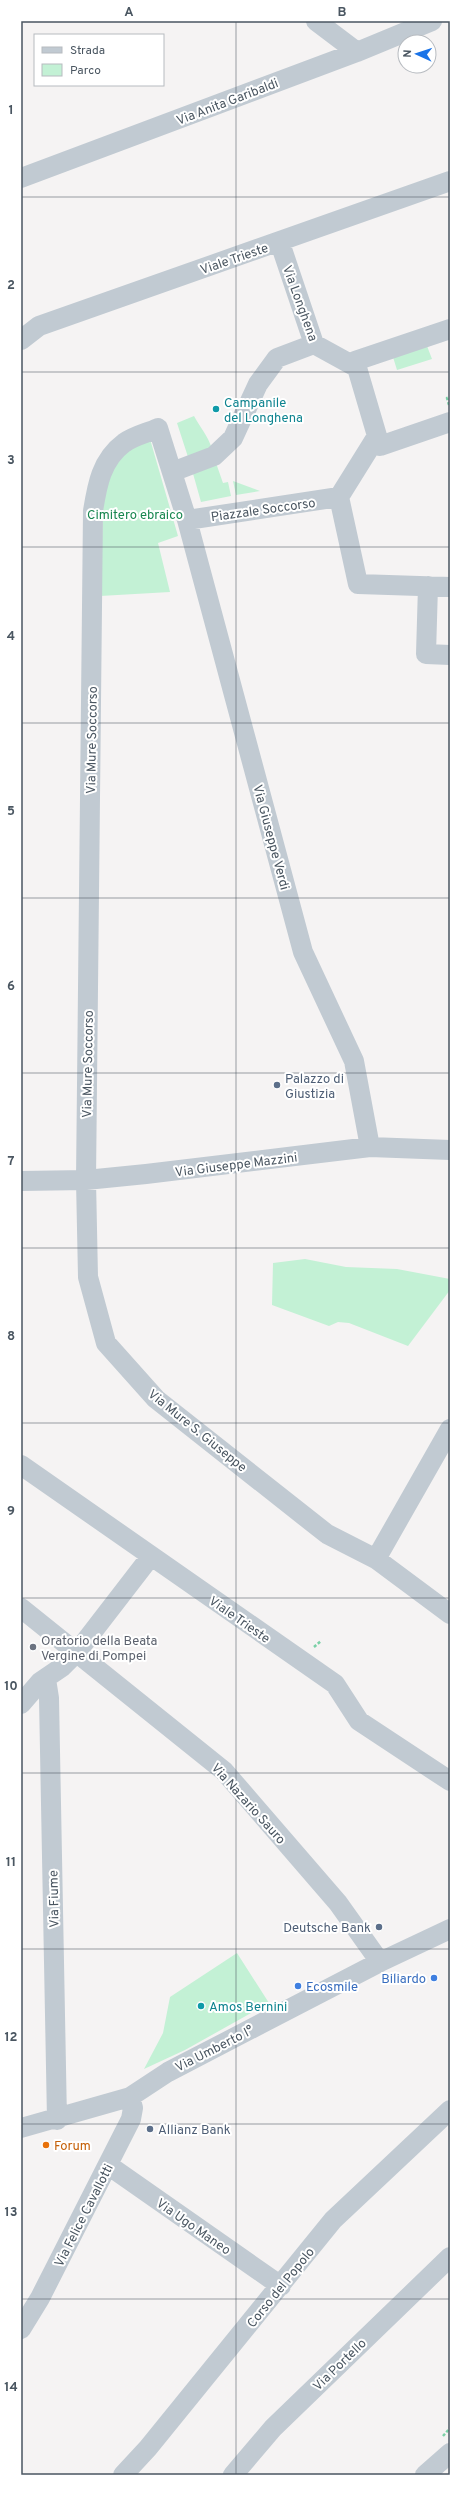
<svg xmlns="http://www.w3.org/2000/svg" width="471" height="2496" viewBox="0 0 471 2496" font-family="Overpass,sans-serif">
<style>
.green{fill:#c3f1d5}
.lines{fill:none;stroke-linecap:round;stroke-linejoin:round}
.path{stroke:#7ad0a6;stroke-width:2.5;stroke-dasharray:3 2;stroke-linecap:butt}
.minor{stroke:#c1cad2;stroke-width:20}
.grid{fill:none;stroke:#4a5661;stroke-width:1;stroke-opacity:0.55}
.culture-dot{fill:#0f9aa8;stroke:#fff;stroke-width:1.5}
.service-dot{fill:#5c6f8a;stroke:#fff;stroke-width:1.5}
.worship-dot{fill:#6b7280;stroke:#fff;stroke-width:1.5}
.shop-dot{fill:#3f7fe0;stroke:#fff;stroke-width:1.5}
.food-dot{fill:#e8710a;stroke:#fff;stroke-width:1.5}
.labels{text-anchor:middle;stroke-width:4;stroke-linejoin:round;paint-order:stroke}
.street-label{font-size:13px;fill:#4a5661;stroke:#fff}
.culture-label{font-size:13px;fill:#0d838f;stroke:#fff;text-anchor:start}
.park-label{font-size:13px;fill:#17864f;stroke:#fff}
.service-label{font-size:13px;fill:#4e5e75;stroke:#fff;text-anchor:start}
.worship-label{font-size:13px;fill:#5b616d;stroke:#fff;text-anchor:start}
.shop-label{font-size:13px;fill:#366cbe;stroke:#fff;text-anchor:end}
.food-label{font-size:13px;fill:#c56008;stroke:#fff;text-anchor:start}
.neatline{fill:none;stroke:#4a5661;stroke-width:1.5}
.grid-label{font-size:13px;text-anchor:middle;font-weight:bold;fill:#4a5661}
</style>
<rect width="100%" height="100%" fill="#f5f3f3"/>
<path class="green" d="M427,346L432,359L397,370L393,357Z
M194,416C201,429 207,434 212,449L188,457L177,423Z
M150,439L178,536L158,543L170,592L100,596L104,481L129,448Z
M216,463L223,483L228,482L231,496L201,502L192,470Z
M233,481L260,491L236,495Z
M305,1259L346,1267L397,1269L450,1279V1290L408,1346L349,1323L338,1322L329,1326L272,1305L273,1263Z
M237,1953L269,2003L185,2050L144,2069L163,2033L170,1997Z"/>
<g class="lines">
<path class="path" d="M449,405L447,398L450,397
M314,1647L321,1641
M443,2436L450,2428"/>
<path class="minor" d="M316,21L357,52
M21,178L357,52L432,21
M280,243L314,344L354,366
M450,329L355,361L380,446L450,422
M21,340L39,326L450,181
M172,472L214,456L233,438L258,384L277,358L314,344
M339,497L358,584L450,587
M339,497L377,436
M187,520L339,497
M428,586L426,654L450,655
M370,1147L354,1061L303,952L187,520L158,428C147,433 133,436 124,443C101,460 97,486 93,511L86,1180L88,1277L106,1343L156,1399L327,1534L376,1559L450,1614
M21,1181L86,1180L146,1174L370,1147L450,1150
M21,1465L335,1684L359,1721L450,1781
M376,1559L450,1429
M21,1608L224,1771L338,1903L380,1962
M46,1679L49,1698L57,2120
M21,1704L40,1682L62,1667L77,1652L151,1556
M21,2128L130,2097L168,2072L380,1962L450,1929
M108,2165L281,2286
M21,2329L40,2298L131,2119L133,2108L130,2097
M123,2475L148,2448L333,2220L450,2110
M233,2475L273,2428L450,2257
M425,2475L450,2453"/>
</g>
<path class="grid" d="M236,21V2475M21,197H450M21,372H450M21,547H450M21,723H450M21,898H450M21,1073H450M21,1248H450M21,1423H450M21,1598H450M21,1773H450M21,1949H450M21,2124H450M21,2299H450"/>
<g class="culture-dot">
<circle cx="216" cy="409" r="4"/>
<circle cx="201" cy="2006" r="4"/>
</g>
<g class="service-dot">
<circle cx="277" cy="1085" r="4"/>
<circle cx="379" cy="1927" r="4"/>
<circle cx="150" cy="2129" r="4"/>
</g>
<circle class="worship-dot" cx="33" cy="1647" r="4"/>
<g class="shop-dot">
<circle cx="434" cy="1978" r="4"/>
<circle cx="298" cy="1986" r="4"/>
</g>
<circle class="food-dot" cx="46" cy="2145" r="4"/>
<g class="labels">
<g class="street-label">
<text transform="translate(227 101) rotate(-21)" y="5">Via Anita Garibaldi</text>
<text transform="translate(234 258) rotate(-19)" y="5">Viale Trieste</text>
<text transform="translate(301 303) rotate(70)" y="5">Via Longhena</text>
<text transform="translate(263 509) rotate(-8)" y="5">Piazzale Soccorso</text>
<text transform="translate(91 740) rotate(-89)" y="5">Via Mure Soccorso</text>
<text transform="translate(272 837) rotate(75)" y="5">Via Giuseppe Verdi</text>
<text transform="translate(87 1064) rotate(-89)" y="5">Via Mure Soccorso</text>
<text transform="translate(236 1164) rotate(-7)" y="5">Via Giuseppe Mazzini</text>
<text transform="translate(198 1430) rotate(39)" y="5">Via Mure S. Giuseppe</text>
<text transform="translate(240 1619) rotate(35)" y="5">Viale Trieste</text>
<text transform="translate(249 1803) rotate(48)" y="5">Via Nazario Sauro</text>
<text transform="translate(53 1899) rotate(-91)" y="5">Via Fiume</text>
<text transform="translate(214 2048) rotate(-27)" y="5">Via Umberto I°</text>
<text transform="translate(83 2215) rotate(-63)" y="5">Via Felice Cavallotti</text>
<text transform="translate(194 2226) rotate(35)" y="5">Via Ugo Maneo</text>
<text transform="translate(280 2287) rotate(-51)" y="5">Corso del Popolo</text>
<text transform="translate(339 2364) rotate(-44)" y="5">Via Portello</text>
</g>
<g class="culture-label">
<text x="224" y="407">Campanile<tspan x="224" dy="15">del Longhena</tspan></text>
<text x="209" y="2011">Amos Bernini</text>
</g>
<g class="park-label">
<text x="135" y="519">Cimitero ebraico</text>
</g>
<g class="service-label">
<text x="285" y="1083">Palazzo di<tspan x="285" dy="15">Giustizia</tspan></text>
<text x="371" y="1932" text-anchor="end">Deutsche Bank</text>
<text x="158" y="2134">Allianz Bank</text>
</g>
<g class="worship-label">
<text x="41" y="1645">Oratorio della Beata<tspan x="41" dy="15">Vergine di Pompei</tspan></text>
</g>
<g class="shop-label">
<text x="426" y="1983">Biliardo</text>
<text x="306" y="1991" text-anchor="start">Ecosmile</text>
</g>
<g class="food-label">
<text x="54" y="2150">Forum</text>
</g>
</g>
<rect width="471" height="2496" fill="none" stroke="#ffffff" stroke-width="44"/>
<rect x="34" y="34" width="130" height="52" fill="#ffffff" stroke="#b7bbc0"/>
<rect x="42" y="47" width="20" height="6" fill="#c1cad2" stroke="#b7bbc0"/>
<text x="70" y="54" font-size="12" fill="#4a5661">Strada</text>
<rect x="42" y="64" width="20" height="12" fill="#c3f1d5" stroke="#b7bbc0"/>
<text x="70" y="74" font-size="12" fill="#4a5661">Parco</text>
<g transform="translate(417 54) rotate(273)"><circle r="19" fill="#ffffff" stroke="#b7bbc0"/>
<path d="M0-3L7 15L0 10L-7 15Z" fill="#1a73e8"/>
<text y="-6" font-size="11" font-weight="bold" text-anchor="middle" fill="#4a5661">N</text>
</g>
<rect x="22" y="22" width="427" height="2452" class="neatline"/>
<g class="grid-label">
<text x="129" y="16">A</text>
<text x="342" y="16">B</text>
<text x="11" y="114">1</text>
<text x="11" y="289">2</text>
<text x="11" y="464">3</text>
<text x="11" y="640">4</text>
<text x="11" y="815">5</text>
<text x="11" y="990">6</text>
<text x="11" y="1165">7</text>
<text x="11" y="1340">8</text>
<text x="11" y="1515">9</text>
<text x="11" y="1690">10</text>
<text x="11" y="1866">11</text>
<text x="11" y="2041">12</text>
<text x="11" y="2216">13</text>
<text x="11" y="2391">14</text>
</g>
</svg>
